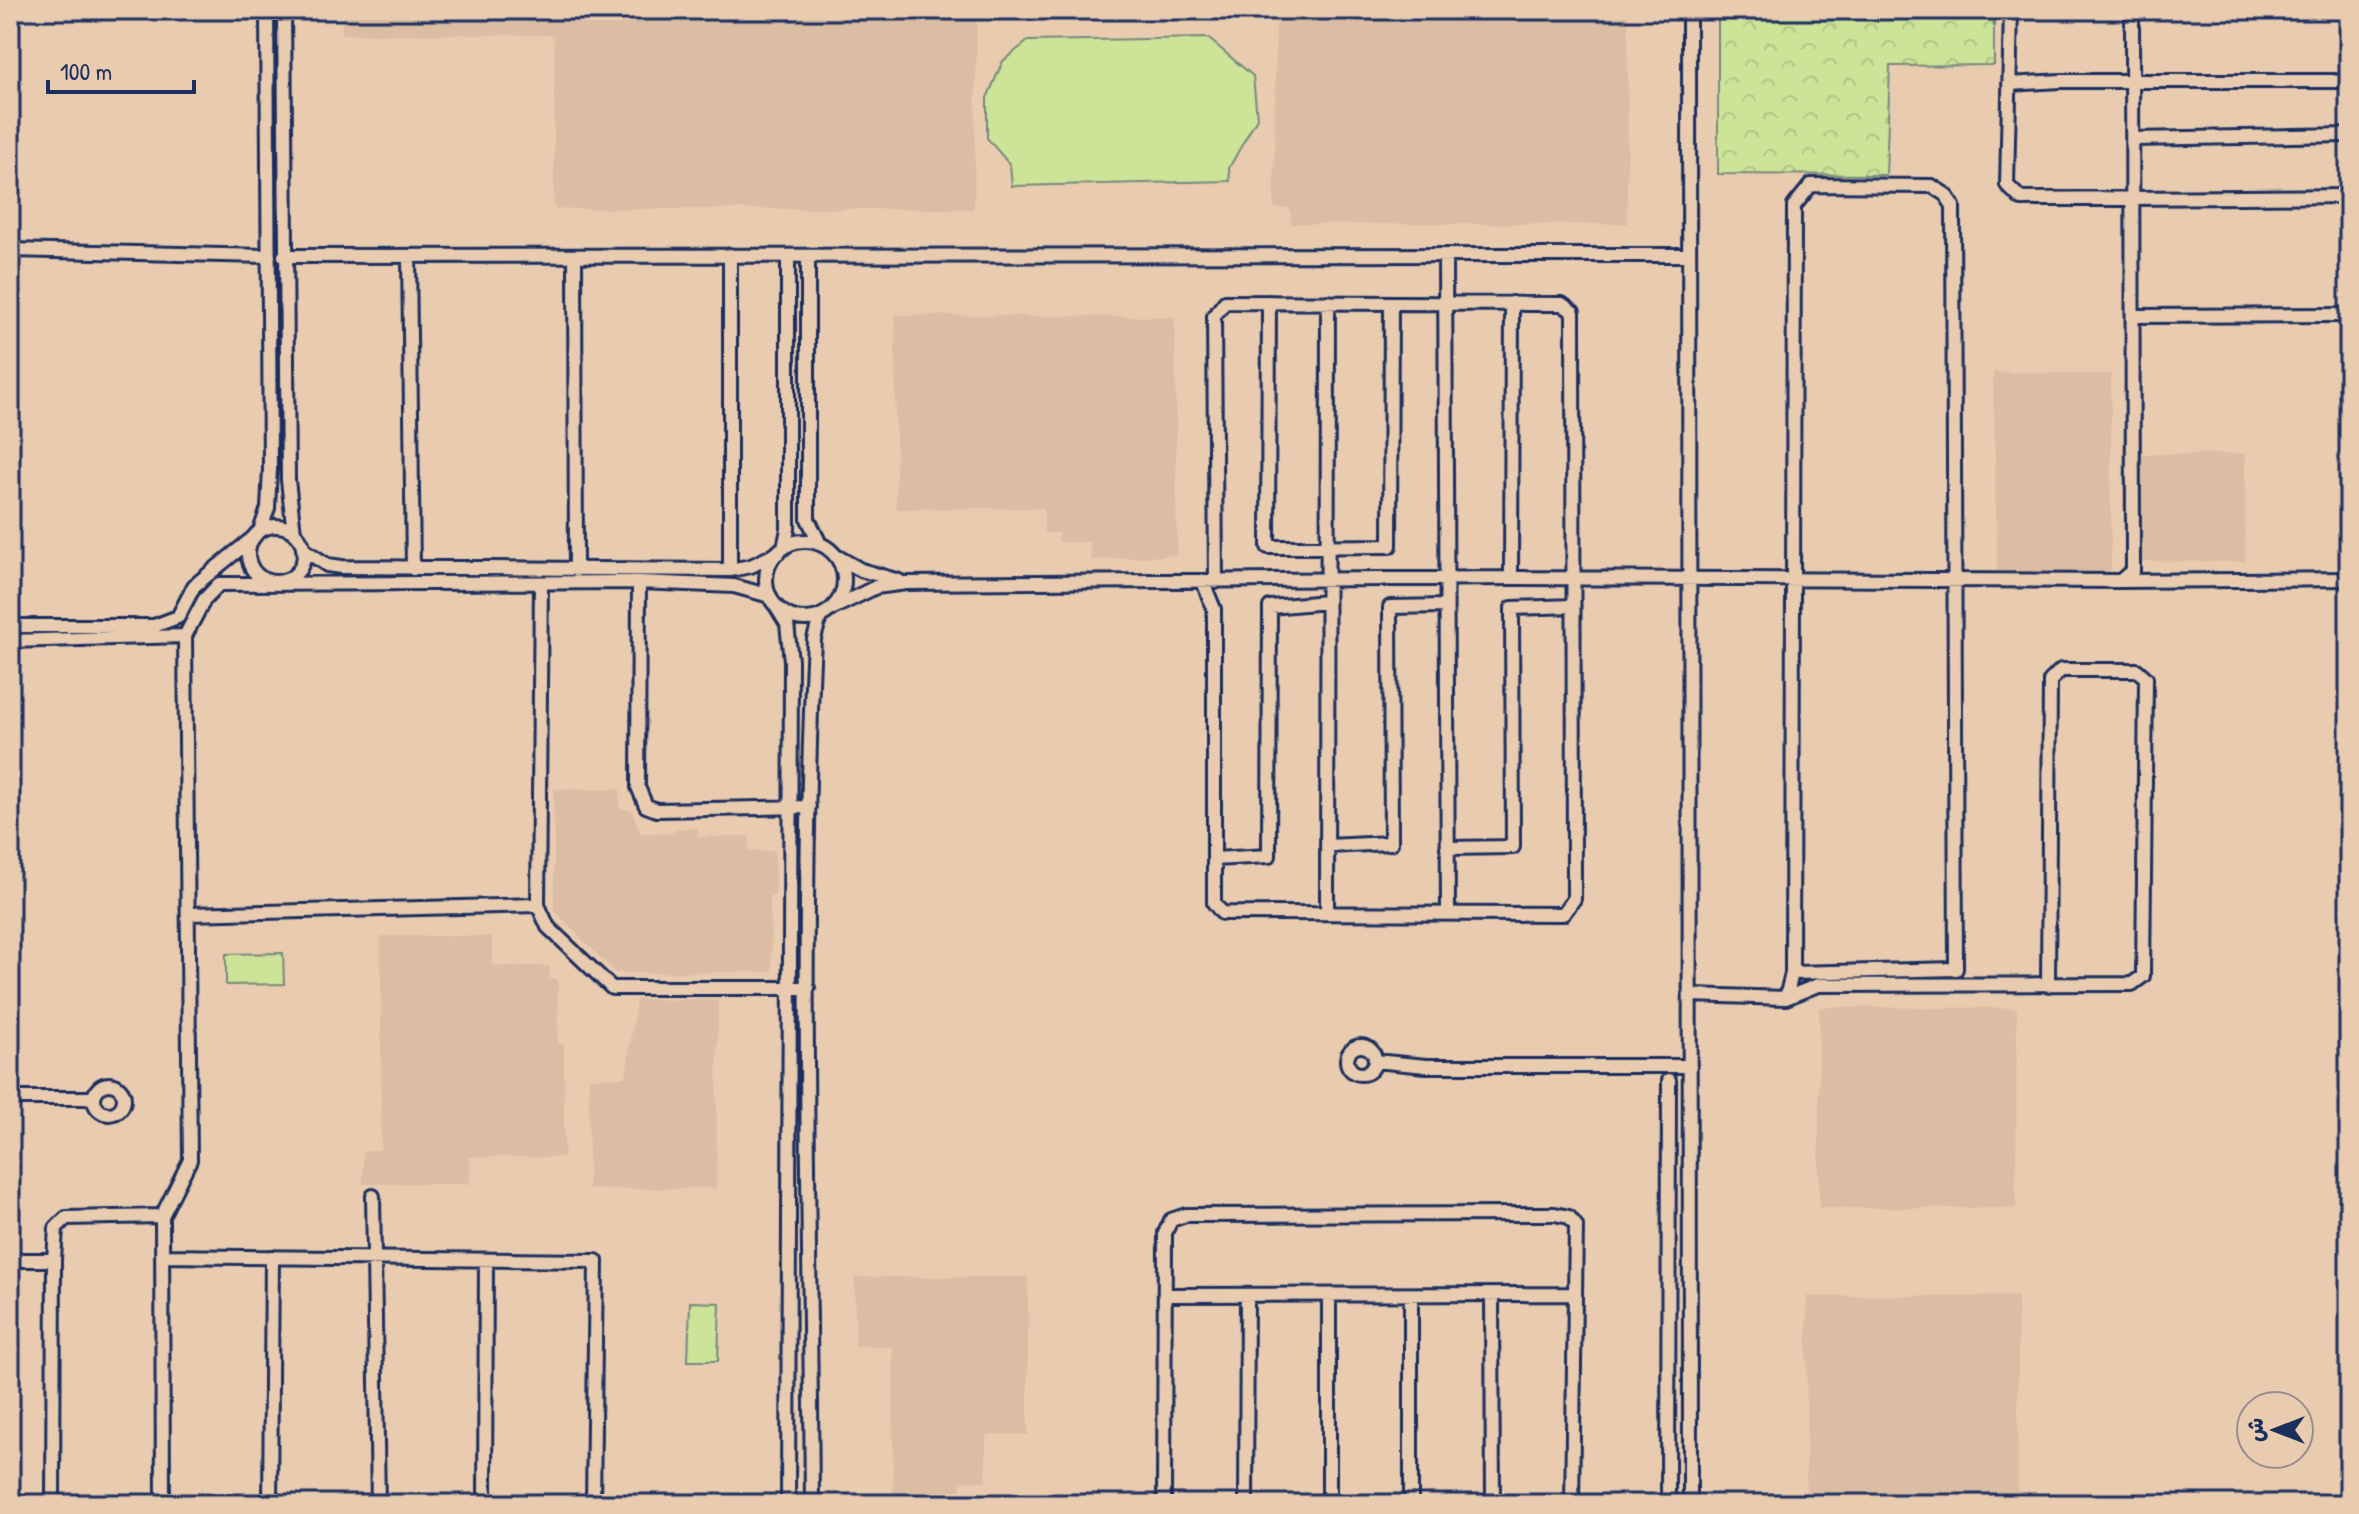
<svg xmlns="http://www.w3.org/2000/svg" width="2359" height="1514" viewBox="0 0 2359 1514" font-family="'Patrick Hand','Playpen Sans Arabic',sans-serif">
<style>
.built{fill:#dabda3}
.park{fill:url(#park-crowns);stroke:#74897b;stroke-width:2}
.pitch{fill:#cde398;stroke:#74897b;stroke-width:2}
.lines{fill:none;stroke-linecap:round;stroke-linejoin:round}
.minor-casing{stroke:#1b2f5e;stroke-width:18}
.minor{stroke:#e9ccb0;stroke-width:12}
</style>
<defs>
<pattern id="park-crowns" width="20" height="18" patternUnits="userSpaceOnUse" patternTransform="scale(2)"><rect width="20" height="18" fill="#cde398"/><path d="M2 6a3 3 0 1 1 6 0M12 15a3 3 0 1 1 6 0" fill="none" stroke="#afc385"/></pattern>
</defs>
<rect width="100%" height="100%" fill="#e9ccb0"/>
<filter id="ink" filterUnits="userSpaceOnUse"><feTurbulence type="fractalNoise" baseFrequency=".0125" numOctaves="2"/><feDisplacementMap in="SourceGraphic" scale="16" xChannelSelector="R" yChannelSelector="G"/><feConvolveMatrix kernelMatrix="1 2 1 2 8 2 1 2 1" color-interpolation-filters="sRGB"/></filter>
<g filter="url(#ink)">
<path class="built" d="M342,10H977L974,209H554V35L342,34Z
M1276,10H1628L1627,224H1291L1290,208H1274Z
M895,315L1175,317L1177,555L1091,560L1090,542H1059V533H1044V508L896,509Z
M1993,372L2111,374V575L1997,573Z
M2142,454H2245V562L2142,561Z
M554,789H620L619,808L632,810L640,833L674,834L675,829L698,828L697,837L749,836V851H775V895L770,897L772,972L615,973L554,910Z
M381,936H492V966H550V979H558V1044H564V1157H470V1184H363V1151L381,1150Z
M636,999L718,1000L716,1188L588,1189L589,1078L626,1077Z
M1819,1007L2017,1008L2016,1208H1819Z
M855,1277H1028V1435H986V1481H961L960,1499H893V1347L855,1346Z
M1807,1296H2018V1504H1806Z"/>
<path class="park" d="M1718,10H1994V65L1890,66L1886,175L1718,174Z"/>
<path class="pitch" d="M1208,38L1253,76L1257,118L1229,168L1230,181L1012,186L1010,165L987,138V98L1003,61L1028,41Z
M283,953L284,984L226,985V954Z
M690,1302L720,1303L718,1361H688Z"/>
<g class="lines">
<g class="minor-casing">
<path id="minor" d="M284,10L288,480L294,533
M1689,10L1690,1504
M2011,10L2007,185L2021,199L2349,196
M2009,84L2061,81H2349
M2133,139L2349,135
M10,250L269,256
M1445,255L1448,914
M284,256L1689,255
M575,256L576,570
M808,256V519L820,544
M409,257L413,569
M1269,302L1268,547L1390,546L1391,303
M2133,316L2349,315
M248 554a28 28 0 1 1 56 0a28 28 0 1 1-56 0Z
M260,531L268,508L270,469L267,10
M766 580a39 39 0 1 1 78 0a39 39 0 1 1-78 0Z
M784,548L788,529V256
M303,549L327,565L342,567L730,570L751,566L778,553
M838,557L861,570L899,581
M730,570V255
M1511,578L1512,303
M2120,581L2349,579
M639,582L638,787L646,806L657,810L809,807
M1203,582L1214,609V903L1222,913L1563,914L1574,899L1573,312L1562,304L1225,302L1214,316L1216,582
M541,583L538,905L548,927L612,988H808
M776,606L787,624L791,661L788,1504
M833,608L876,587L906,583L1511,578L2120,581L2133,570L2132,10
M10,626H154L178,617L194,586L253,538
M10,641L185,636L204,600L219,584L639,582L734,586L770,596
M1327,846L1391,843L1390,607L1446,606
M1447,848L1513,847L1512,608L1573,606
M1214,859L1269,856L1270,607L1327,602
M1327,913L1328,302
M188,914L538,905
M1691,995L1786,998L1818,985L2132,984L2143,976L2146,678L2137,670H2061L2050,681L2048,985
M1786,998L1792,973L1794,206L1811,185L1932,186L1946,195L1953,206L1956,969L1792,973
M1347 1060a14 14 0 1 1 28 0a14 14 0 1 1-28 0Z
M1375,1061L1426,1066H1690
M94 1099a15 15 0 1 1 30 0a15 15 0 1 1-30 0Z
M10,1098H94
M373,1196L378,1504
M162,1216L163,1504
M162,1256L596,1261L593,1504
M10,1260H54L56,1228L66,1218L162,1216L190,1160L185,636
M1165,1295L1575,1294
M1492,1295L1493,1504
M53,1504L54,1260
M270,1504L272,1257
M485,1504L486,1260
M812,1504C810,1216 800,927 814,639L820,617
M1164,1504L1165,1233L1171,1220L1186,1215L1555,1214L1569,1217L1576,1226L1572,1504
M1246,1504L1247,1295
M1329,1504V1295
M1411,1504V1295
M1668,1504L1669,1080"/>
</g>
<use href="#minor" class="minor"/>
</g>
</g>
<rect width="2359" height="1514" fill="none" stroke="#e9ccb0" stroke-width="40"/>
<rect x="20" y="20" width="2319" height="1474" fill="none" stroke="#1b2f5e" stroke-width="3" filter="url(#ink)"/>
<g transform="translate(2275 1430) rotate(270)"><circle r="38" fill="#e9ccb0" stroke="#978d8f" stroke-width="2"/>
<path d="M0-6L14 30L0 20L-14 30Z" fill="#1b2f5e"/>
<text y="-12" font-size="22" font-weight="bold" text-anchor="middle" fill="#1b2f5e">ش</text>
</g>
<path d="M48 80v12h146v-12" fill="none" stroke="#1b2f5e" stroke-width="4"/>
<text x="60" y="80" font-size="24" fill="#1b2f5e" stroke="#e9ccb0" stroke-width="6" paint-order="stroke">100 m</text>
</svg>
